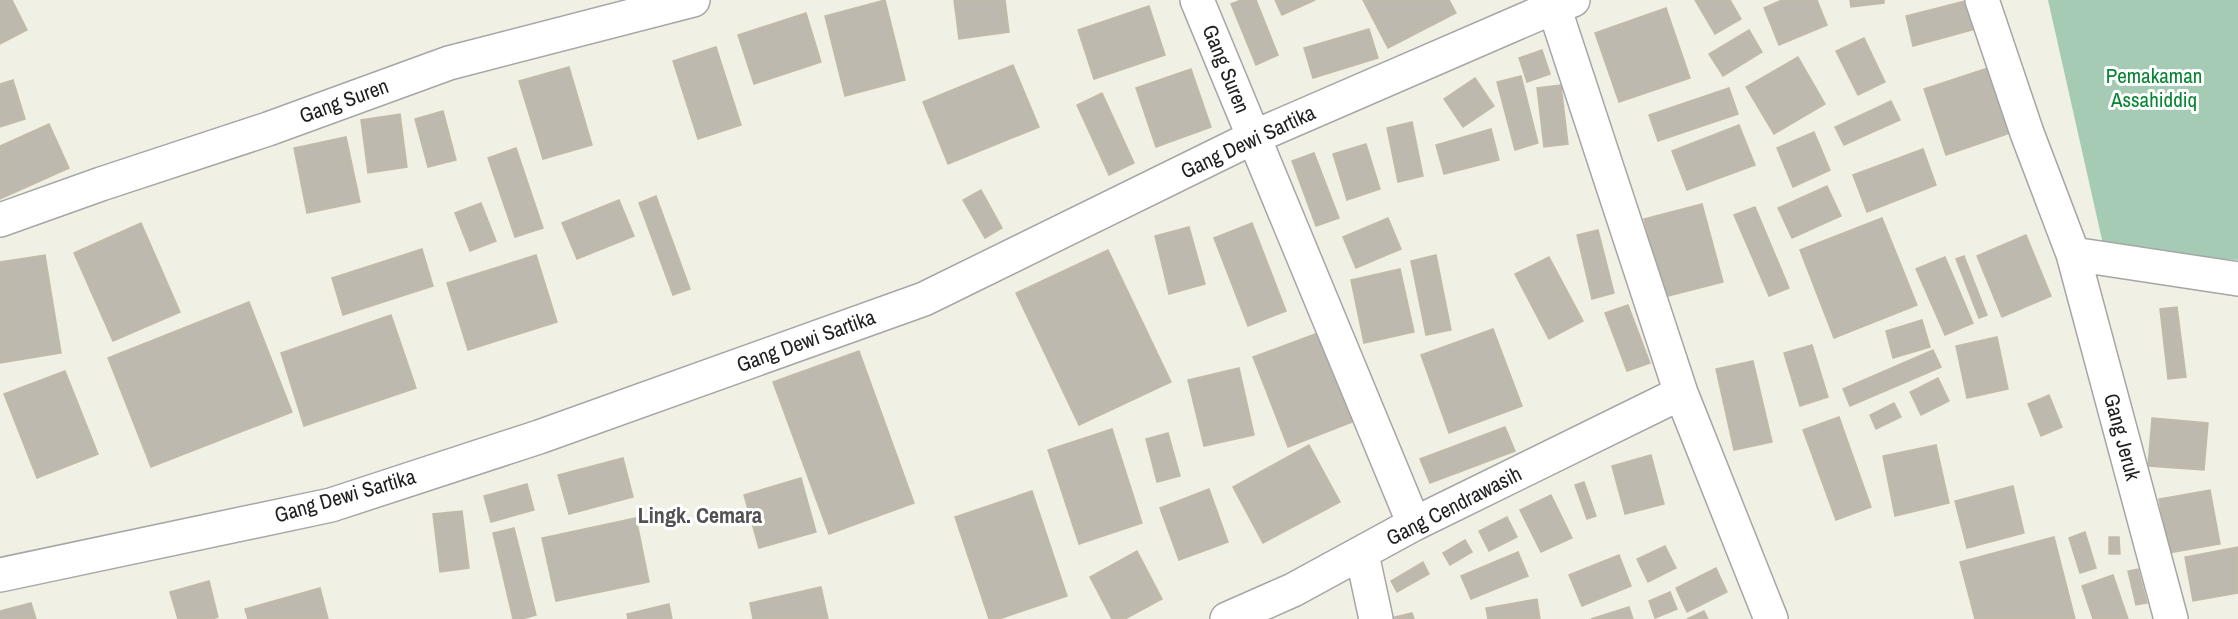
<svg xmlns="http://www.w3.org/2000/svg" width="2238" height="619" viewBox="0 0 2238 619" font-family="'Archivo Narrow',sans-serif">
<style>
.cemetery{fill:#a5cbb4}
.building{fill:#bdb9ae;stroke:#c3baa6;stroke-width:1.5}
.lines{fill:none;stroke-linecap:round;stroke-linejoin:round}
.minor-casing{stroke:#a6a6a6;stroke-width:36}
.minor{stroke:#fff;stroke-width:33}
.labels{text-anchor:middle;stroke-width:6;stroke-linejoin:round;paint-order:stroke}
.street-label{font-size:21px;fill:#1f1f1f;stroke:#fff}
.park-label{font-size:21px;fill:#068432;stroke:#fff}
.neighbourhood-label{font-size:22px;font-weight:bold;fill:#525252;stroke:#fff}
</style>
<rect width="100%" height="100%" fill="#f0f0e5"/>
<path class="cemetery" d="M2048,0H2238V260L2105,253Z"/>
<path class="building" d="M0,0H12L27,30L0,44Z
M885,0L905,80L845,96L825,16Z
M954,0H1005L1009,32L959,39Z
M1241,0H1256L1278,55L1256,65L1231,4Z
M1275,0H1315L1282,15Z
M1363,0H1449L1456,13L1388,48Z
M1695,0H1730L1741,19L1715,34Z
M1782,0H1817L1827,25L1779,45L1764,8Z
M1850,0H1884V3L1851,7Z
M1969,0L1983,27L1913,46L1906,16Z
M1149,6L1165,55L1094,79L1078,30Z
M1666,8L1690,78L1619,102L1595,33Z
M806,13L821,62L754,84L738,35Z
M1369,29L1378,58L1313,78L1304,48Z
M1749,30L1762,52L1723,76L1709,54Z
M1864,38L1885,82L1858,95L1836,51Z
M716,47L741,125L698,139L673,61Z
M1542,50L1550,74L1527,82L1519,58Z
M1798,57L1825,104L1774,134L1746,87Z
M1013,65L1039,127L948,164L923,102Z
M569,67L592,145L543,159L519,81Z
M1988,68L2010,133L1946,155L1924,89Z
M1191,69L1211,127L1156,147L1136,88Z
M1521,76L1538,143L1515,150L1497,82Z
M1475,78L1494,106L1463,127L1444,99Z
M13,80L25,119L0,127V84Z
M1561,85L1568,144L1544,147L1537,88Z
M1729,88L1738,114L1658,141L1649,115Z
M1102,93L1134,163L1109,175L1077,105Z
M1891,101L1900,120L1844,145L1835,127Z
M443,111L456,160L428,167L415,119Z
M400,114L407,167L368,173L361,120Z
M1412,122L1423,176L1398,182L1387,128Z
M49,124L69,168L0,199V146Z
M1739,125L1755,165L1687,190L1672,151Z
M1491,129L1499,160L1444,174L1436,145Z
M1814,132L1830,170L1793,187L1777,148Z
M346,137L360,202L307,213L294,148Z
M1366,144L1380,189L1347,200L1333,154Z
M516,148L543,228L515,237L488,158Z
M1923,149L1936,185L1867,212L1853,175Z
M1314,153L1339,218L1316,226L1292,161Z
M1827,186L1841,216L1792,238L1778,208Z
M981,190L1002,228L985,238L963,200Z
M656,196L690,289L673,295L639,203Z
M619,200L634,236L577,259L562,223Z
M481,203L496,241L470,251L455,213Z
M1702,204L1723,282L1664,297L1644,219Z
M1755,207L1789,288L1769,296L1734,215Z
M1388,218L1401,249L1356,268L1343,237Z
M1882,218L1917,305L1834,338L1800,250Z
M141,223L180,312L113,341L74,253Z
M1252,223L1286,311L1248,326L1214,238Z
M1189,227L1205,284L1169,294L1155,236Z
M1598,230L1614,293L1592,299L1577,235Z
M2026,235L2051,296L2002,317L1977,256Z
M422,249L433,286L343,315L332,278Z
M1108,250L1171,382L1079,425L1016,293Z
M45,255L61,353L0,363V262Z
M536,255L557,322L468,350L447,283Z
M1436,255L1451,330L1426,335L1411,261Z
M1964,256L1987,315L1979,318L1956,259Z
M1549,257L1583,321L1549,339L1515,274Z
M1945,257L1973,323L1945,335L1916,269Z
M1400,269L1414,332L1364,343L1351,280Z
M249,302L292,412L151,467L108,358Z
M1628,305L1650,363L1627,371L1605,313Z
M2177,307L2186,377L2168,379L2160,309Z
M391,315L416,388L304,426L281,353Z
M1922,320L1930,347L1893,358L1886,331Z
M1493,329L1522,406L1449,433L1421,355Z
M1318,333L1352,422L1288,447L1253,357Z
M1997,337L2008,389L1967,398L1956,346Z
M1812,345L1828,397L1800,406L1784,353Z
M1933,350L1941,367L1850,406L1843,389Z
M859,351L914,503L829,534L773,382Z
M1753,361L1772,442L1734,450L1716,369Z
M1239,368L1254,435L1204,446L1188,380Z
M65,371L98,454L37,478L4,394Z
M1938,378L1949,401L1921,415L1910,392Z
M2049,395L2062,427L2041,436L2028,404Z
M1894,403L1901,417L1876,429L1870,415Z
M1839,417L1871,507L1836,520L1803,430Z
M2152,418L2208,423L2204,470L2148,466Z
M1505,427L1515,451L1430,483L1420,459Z
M1112,429L1142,523L1079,544L1048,450Z
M1168,433L1180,476L1157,482L1146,439Z
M1309,445L1340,502L1263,543L1233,487Z
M1936,445L1949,503L1895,516L1883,456Z
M1651,455L1664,504L1625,514L1612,466Z
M623,458L633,497L569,514L558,475Z
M801,478L816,532L759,548L744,495Z
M1584,482L1596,516L1587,519L1575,485Z
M527,484L534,510L491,522L484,496Z
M2013,486L2024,533L1967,548L1955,501Z
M1209,489L1228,542L1179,560L1160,508Z
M2210,490L2220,544L2169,553L2159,499Z
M1032,491L1067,596L999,619H989L955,517Z
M1551,495L1572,538L1541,552L1520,510Z
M462,511L469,568L440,572L433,514Z
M1507,517L1517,537L1489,551L1479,531Z
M636,518L649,582L556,601L542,538Z
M514,528L536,615L522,619H513L493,533Z
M2085,532L2096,568L2080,573L2069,538Z
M2054,537L2075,619H1975L1960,562Z
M2109,537H2119L2120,554H2109Z
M1465,540L1472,552L1450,565L1443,553Z
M1665,546L1676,568L1648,582L1637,559Z
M2238,547V593L2193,601L2185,557Z
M1137,551L1162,599L1125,619H1112L1090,577Z
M1518,552L1528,576L1471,599L1461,576Z
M1619,555L1631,586L1582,606L1569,575Z
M1423,562L1429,574L1397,592L1391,581Z
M1716,568L1727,592L1687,612L1676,588Z
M2138,569L2147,603L2136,605L2128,571Z
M2113,575L2128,619H2093L2082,586Z
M209,581L218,617L212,619H178L170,592Z
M821,587L828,619H753L750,603Z
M320,588L328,619H248L245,609Z
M1670,592L1677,609L1655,618L1649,601Z
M1537,599L1540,619H1488L1486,608Z
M31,603L36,619H0V611Z
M669,604L672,619H628L627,614Z
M1629,607L1633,619H1591Z
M1704,611L1708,619H1687Z
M1412,613L1414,619H1387Z"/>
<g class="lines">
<g class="minor-casing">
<path id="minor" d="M1197,0L1414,524
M1982,0L2027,133L2073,254L2238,279
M1554,7L1681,393L1771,619
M0,220L101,184L268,129L449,63L693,0
M2073,254L2171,619
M1362,554L1376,619
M0,575L331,505L539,437L924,299L1254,137L1554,7L1573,0
M1227,619L1293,590L1414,524L1681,393"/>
</g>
<use href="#minor" class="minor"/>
</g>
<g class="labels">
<g class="street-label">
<text transform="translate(1226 69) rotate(68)" y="7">Gang Suren</text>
<text transform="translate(344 101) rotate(-20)" y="7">Gang Suren</text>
<text transform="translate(1248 142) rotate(-25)" y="7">Gang Dewi Sartika</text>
<text transform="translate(806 341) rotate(-20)" y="7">Gang Dewi Sartika</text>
<text transform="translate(2122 437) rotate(75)" y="7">Gang Jeruk</text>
<text transform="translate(345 496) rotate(-16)" y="7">Gang Dewi Sartika</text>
<text transform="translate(1454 506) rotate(-27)" y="7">Gang Cendrawasih</text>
</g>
<g class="park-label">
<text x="2154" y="83">Pemakaman<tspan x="2154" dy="24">Assahiddiq</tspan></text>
</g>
<g class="neighbourhood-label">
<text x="700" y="523">Lingk. Cemara</text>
</g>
</g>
</svg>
